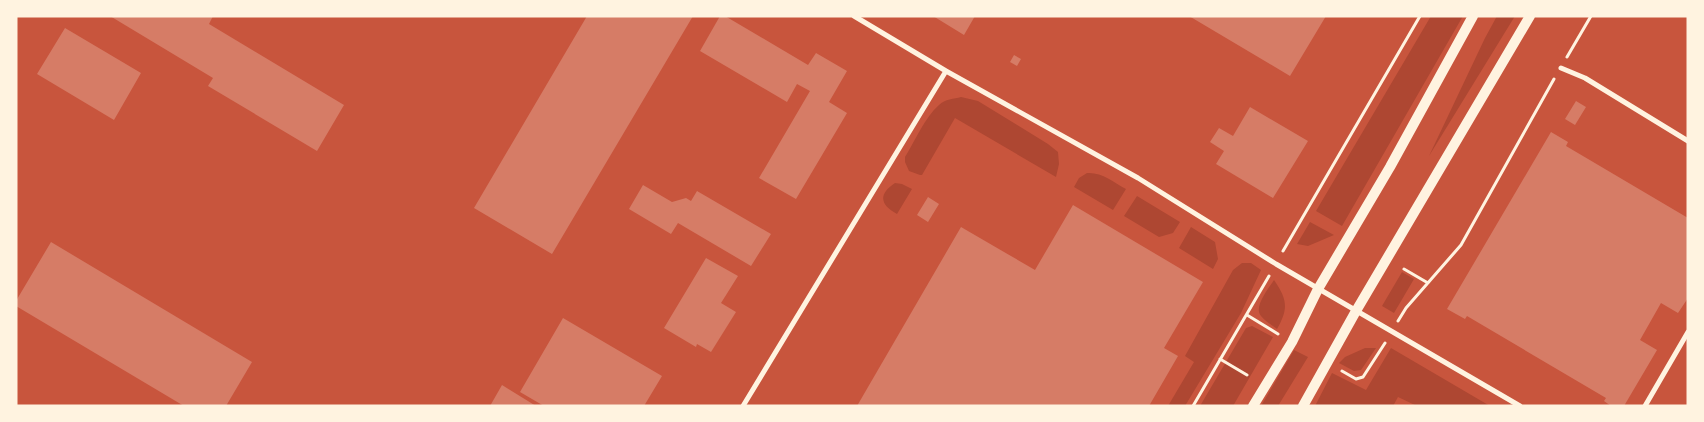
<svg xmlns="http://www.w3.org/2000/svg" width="1704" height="422" viewBox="0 0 1704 422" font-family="'Space Grotesk',sans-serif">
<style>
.green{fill:#ae4732}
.building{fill:#d67c66}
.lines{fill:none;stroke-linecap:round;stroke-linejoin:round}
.path{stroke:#fff3e0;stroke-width:3}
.minor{stroke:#fff3e0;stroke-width:5}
.secondary{stroke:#fff3e0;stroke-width:10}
</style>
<rect width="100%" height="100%" fill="#c8553d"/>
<path class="green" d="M1431,16H1463L1342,226L1316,211Z
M1497,16H1515L1429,156L1485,38Z
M961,97L978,101L1048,144L1058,152L1059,164L1056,177L955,118L922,175H920L909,171L905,162V157C915,141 925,117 939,105C945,99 954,99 961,97Z
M1087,173C1102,172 1113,182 1126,189L1113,210L1074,187L1079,178Z
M895,183L902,184L912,189L897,214C880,205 878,194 895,183Z
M1137,196L1180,222L1173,233L1159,237L1124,216Z
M1310,222L1334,235L1308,246L1297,244Z
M1191,227L1215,242L1218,259L1213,269L1179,248Z
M1242,263H1251L1261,270L1241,313L1185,406H1168L1194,362L1185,356L1233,270Z
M1402,272L1414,279L1394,313L1382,306Z
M1274,280C1287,299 1289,308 1277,329C1272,325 1265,321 1261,316C1253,307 1269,288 1274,280Z
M1252,326L1273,337L1233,406H1200L1246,328Z
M1365,348H1376L1361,370L1354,371L1339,363L1345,357Z
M1391,348L1490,406H1417L1398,397L1393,406H1315L1332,373L1366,390Z
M1294,350L1308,357L1278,406H1261Z"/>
<path class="building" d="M110,16H213L209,24L344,105L317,151L208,86L213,78Z
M587,16H693L552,254L474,208Z
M720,16H725L808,65L816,53L847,71L829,102L847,113L796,199L759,178L810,91L797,84L787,102L700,51Z
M933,16H975L964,35Z
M1189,16H1326L1290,76Z
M65,28L141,73L114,120L37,74Z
M1014,55L1021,59L1017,66L1010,62Z
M1576,101L1586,107L1575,125L1565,119Z
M1250,107L1308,141L1273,198L1216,164L1224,151L1210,142L1219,128L1233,136Z
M1551,132L1568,142L1566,146L1688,218V298L1678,313L1661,303L1640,340L1657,350L1624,406H1611L1604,401L1606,398L1467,316L1465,319L1447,309Z
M643,185L672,202L686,198L691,201L697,191L771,234L751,266L678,223L671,234L629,209Z
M928,197L939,204L928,222L917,215Z
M1073,205L1203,282L1164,348L1178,356L1149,406H857L961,227L1035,270Z
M51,242L252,362L226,406H184L16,306V301Z
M706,258L738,276L721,303L736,312L711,352L697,344L696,347L664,328Z
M563,318L662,376L644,406H544L520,392Z
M502,385L536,406H490Z"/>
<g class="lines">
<path class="path" d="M1567,57L1591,16
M1283,251L1420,16
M1404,269L1428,283
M1247,315L1278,334
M1398,321L1406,308L1461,245L1554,79
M1220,359L1247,375
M1342,371L1356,379L1363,377L1385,343
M1193,406L1269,276"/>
<path class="minor" d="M854,16L946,71L1138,178L1276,264L1520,406
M1561,68L1585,78L1688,141
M743,406L946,71
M1645,406L1688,332"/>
<path class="secondary" d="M1253,406L1292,342L1318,289L1390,167L1473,16
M1303,406L1356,311L1530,16"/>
</g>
<rect width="1704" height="422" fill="none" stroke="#fff3e0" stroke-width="35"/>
</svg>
